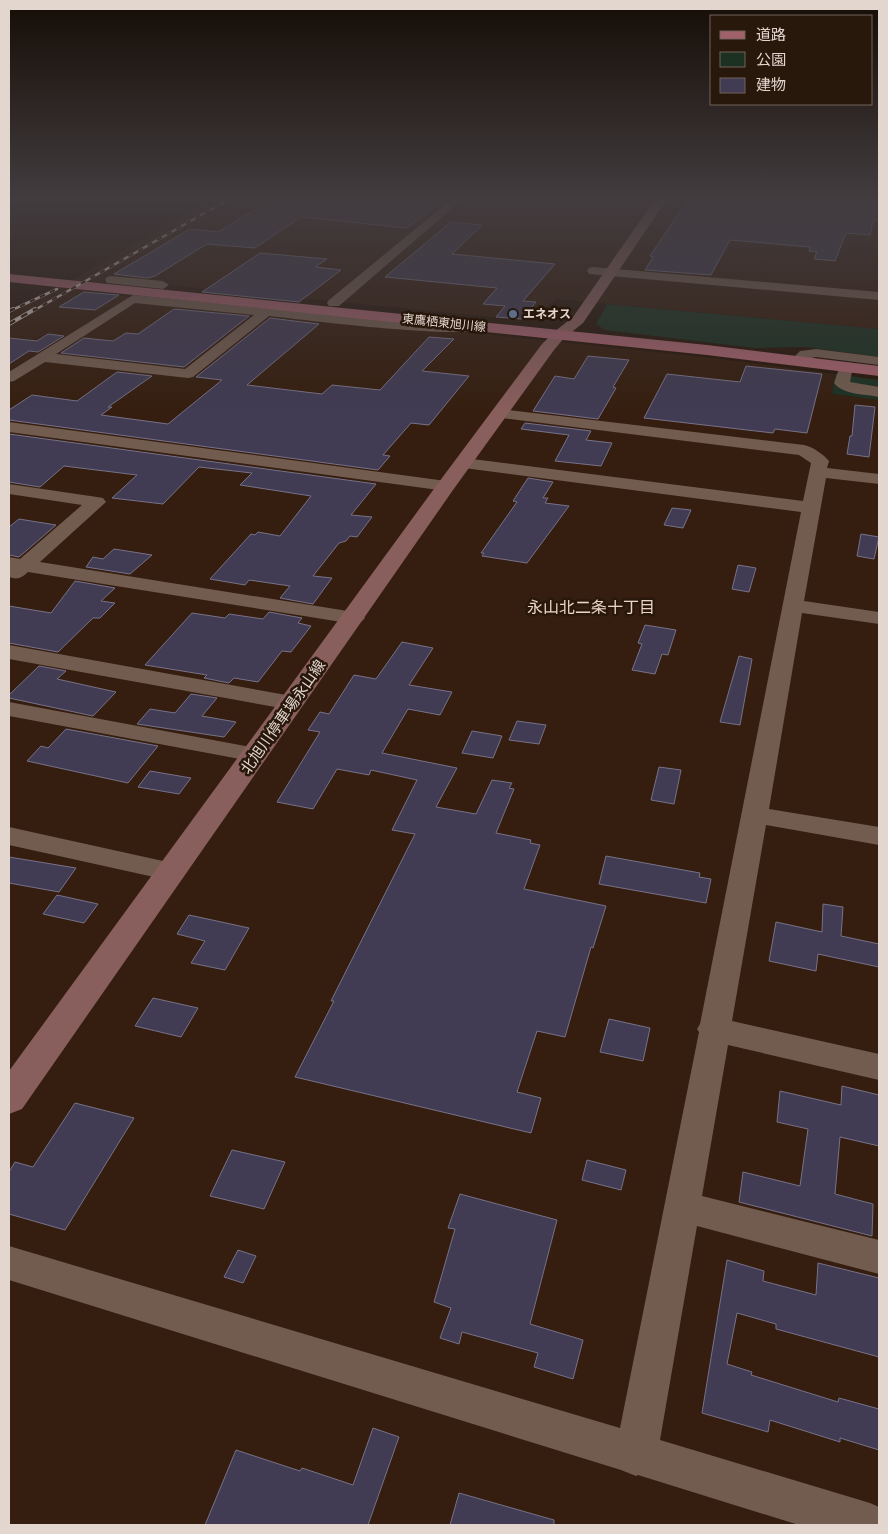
<svg xmlns="http://www.w3.org/2000/svg" width="888" height="1534" viewBox="0 0 888 1534" font-family="'Varela Round','Noto Sans JP',sans-serif">
<style>
.built{fill:#351e0f}
.green{fill:#1c3122}
.building{fill:#413b53;stroke:#777288}
.lines{fill:none;stroke-linecap:round;stroke-linejoin:round}
.minor{fill:#715c4f;fill-rule:evenodd}
.secondary{fill:#895f5d;fill-rule:evenodd}
.primary{fill:#a1616b;fill-rule:evenodd}
.rail-far1-casing{stroke:#c9bbb3;stroke-width:2.5}
.rail-casing{stroke:#c9bbb3;stroke-width:4}
.rail-far1{stroke:#28170b;stroke-width:2;stroke-dasharray:5.5;stroke-linecap:butt}
.rail{stroke:#28170b;stroke-width:2.5;stroke-dasharray:7;stroke-linecap:butt}
.service-dot{fill:#5c6f8a;stroke:#28170b;stroke-width:2}
.labels{text-anchor:middle;stroke-width:5;stroke-linejoin:round;paint-order:stroke}
.far-poi-label{font-size:12px;font-weight:bold;fill:#e3d6cf;stroke:#28170b;text-anchor:start}
.far-street-label{font-size:12px;fill:#e3d6cf;stroke:#28170b}
.street-label{font-size:15px;fill:#e3d6cf;stroke:#28170b}
.neighbourhood-label{font-size:16px;fill:#ecd3c4;stroke:#28170b}
</style>
<rect width="100%" height="100%" fill="#28170b"/>
<path class="built" d="M217,198H879V329L555,299L533,321L108,279L85,292L712,358L835,374L832,394L879,400V1525H9V315Z"/>
<path class="green" d="M607,304L879,329V357L806,347L755,348L605,330L596,324Z
M835,374L879,380V400L832,394Z"/>
<path class="building" d="M274,198H309L359,202L365,198H403L442,202L406,228L301,217L255,248L207,244L155,276L147,278L114,274L190,229L218,232Z
M689,198H839L879,201V221L873,220L870,235L846,233L835,261L814,259L817,252L809,251L810,247L730,240L711,275L645,270L653,257L650,256Z
M451,222L482,225L452,254L555,264L523,301L536,302L522,319L496,317L505,306L483,304L497,288L385,277Z
M260,253L327,259L315,267L341,270L299,302L202,292Z
M84,292L119,295L95,310L59,307Z
M174,309L249,316L184,367L61,353L84,338L113,341L126,333L138,334Z
M270,318L319,324L247,385L322,394L332,385L380,390L429,337L454,339L422,371L469,376L429,425L411,423L383,455L390,456L378,470L9,420V410L32,395L77,401L117,372L152,376L108,407H112L101,415L168,424L222,380L196,377Z
M48,334L64,336L38,352L29,351L9,364V338L37,341Z
M588,356L629,360L613,387L616,388L598,419L533,411L555,376L574,379Z
M746,366L822,374L807,433L775,429L773,433L644,418L667,374L740,382Z
M855,405L875,407L869,457L847,454L850,436H852Z
M525,423L591,431L586,440L612,443L601,466L555,461L569,435L521,429Z
M9,434L376,484L351,515L372,517L357,537L350,536L346,541L339,543L313,576L332,578L313,604L280,598L290,586L249,580L245,585L210,579L251,534L255,535L258,532L280,536L311,496L240,485L252,473L199,467L163,504L112,498L137,475L64,466L40,487L9,482Z
M528,478L553,482L543,498H548L545,503L569,506L527,563L482,556L484,553H481L517,502L513,501Z
M672,508L691,510L683,528L664,525Z
M19,519L56,525L19,557L9,555V527Z
M861,534L879,537L874,559L857,556Z
M114,549L152,555L130,574L86,567L93,557L103,559Z
M738,565L756,568L749,592L732,589Z
M75,581L115,588L101,601L115,603L100,618H93L58,652L9,643V606L51,613Z
M269,612L302,618L298,623L311,626L291,652L282,651L258,682L234,678L229,683L204,678L207,675L145,665L192,613L225,618L229,614L263,619Z
M645,625L676,630L668,655L662,654L655,674L632,670L642,644L638,643Z
M402,642L433,648L409,685L452,692L440,715L408,709L382,753L457,768L436,807L476,814L492,780L512,783L509,788L514,789L496,833L531,840L530,843L540,845L524,889L606,906L593,948L591,947L565,1037L537,1031L517,1092L541,1098L531,1133L295,1077L334,1001H331L415,834L392,830L417,780L371,770L369,775L337,769L313,809L277,802L320,732L308,730L320,712L329,714L354,675L376,679Z
M739,656L752,659L740,725L720,722Z
M39,666L66,671L57,679L116,692L93,716L9,698V695Z
M191,694L217,698L202,716L236,722L224,737L137,724L150,709L175,713Z
M517,721L546,725L539,744L509,740Z
M66,729L158,746L128,783L27,761L41,746L48,748Z
M472,731L502,736L493,758L462,753Z
M659,767L681,770L674,804L651,800Z
M150,771L191,778L179,794L138,787Z
M606,856L700,873L699,877L711,879L706,903L599,884Z
M9,857L76,868L59,892L9,883Z
M57,895L98,904L84,923L43,914Z
M823,904L843,907L841,936L879,944V967L818,954L816,971L769,961L776,922L822,932Z
M189,915L249,928L225,970L191,963L205,941L177,934Z
M153,998L198,1008L181,1037L135,1026Z
M609,1019L650,1028L643,1061L600,1052Z
M842,1086L879,1095V1146L840,1137L835,1194L873,1204L872,1236L739,1202L743,1172L800,1186L808,1129L777,1122L780,1091L841,1105Z
M75,1103L134,1118L65,1230L9,1214V1172L15,1162L33,1167Z
M232,1150L285,1162L264,1209L210,1196Z
M587,1160L626,1170L621,1190L582,1180Z
M460,1194L557,1220L530,1324L583,1340L573,1379L534,1367L538,1353L462,1332L459,1344L440,1338L451,1308L434,1302L455,1229L448,1228Z
M238,1250L256,1256L243,1283L224,1277Z
M727,1260L764,1271L763,1281L816,1295L818,1263L879,1278V1357L776,1329V1324L737,1313L727,1364L752,1372L751,1375L838,1402L839,1398L879,1409V1450L840,1438V1442L770,1420L768,1432L702,1413Z
M373,1428L399,1437L368,1525H205L236,1450L300,1471L302,1468L353,1485Z
M459,1493L554,1520V1525H450Z"/>
<g class="lines">
<path class="minor" d="M9,198H17L9,202Z
M453,198H464L339,306H329L327,303L329,300Z
M593,267L879,292V300L589,274L587,271L589,268Z
M111,276L163,281L169,285L163,289L107,283L105,280L107,277Z
M133,295L437,325L480,323L487,327C475,342 298,319 269,316L193,377L188,378L45,362L14,381L9,382V372ZM135,303L254,315L185,369L56,354Z
M816,349L879,357V365L816,357C806,358 802,367 792,364L790,361L800,351Z
M846,362L851,363L853,366L850,382L879,387V397C866,394 843,395 834,383L841,363Z
M500,409L804,445C813,447 823,454 829,461L827,468L879,474V484L826,478L804,601L879,612V624L802,613L769,809L879,827V845L766,825L732,1021L879,1054V1080L728,1045L702,1196L879,1240V1274L697,1226L660,1440L870,1503L879,1507V1525H799L638,1475L636,1476L621,1470L9,1280V1246L620,1428L699,1032L697,1029L700,1024L801,512L464,468L458,467L455,463L458,459L464,458L803,501L811,463L799,455L494,417L492,414L494,411Z
M9,422L446,481L452,482L455,486L452,490L446,491L9,432Z
M9,484L97,497L103,498L106,502L40,562L354,612L361,614L365,618L361,622L354,624L28,572C22,578 17,580 9,577V557L20,559L82,505L9,494Z
M9,645L292,696L300,698L304,703L300,708L292,710L9,659Z
M9,702L256,748L265,750L268,755L265,760L256,762L9,716Z
M9,827L172,863L182,865L186,872L182,879L172,881L9,845Z"/>
<path class="secondary" d="M656,198H668L583,323L564,338L554,350L453,490L22,1109L9,1114V1071L439,482L542,344L554,332L573,317Z"/>
<path class="primary" d="M9,274L707,345L879,366V376L707,355L9,282Z"/>
<g class="rail-far1-casing">
<path id="rail-far1" d="M10,311L57,289
M33,311L231,198"/>
</g>
<g class="rail-casing">
<path id="rail" d="M9,311L13,309
M9,324L35,309"/>
</g>
<use href="#rail-far1" class="rail-far1"/>
<use href="#rail" class="rail"/>
</g>
<linearGradient id="sky" x2="0" y2="1"><stop stop-color="#160d06"/><stop offset="0.48" stop-color="#423c3f"/><stop offset="1" stop-color="#423c3f" stop-opacity="0"/></linearGradient>
<rect width="888" height="413" fill="url(#sky)"/>
<circle class="service-dot" cx="513" cy="314" r="5"/>
<g class="labels">
<g class="far-poi-label">
<text x="523" y="318">エネオス</text>
</g>
<g class="far-street-label">
<text transform="translate(444 323) rotate(6)" y="4">東鷹栖東旭川線</text>
</g>
<g class="street-label">
<text transform="translate(283 717) rotate(-55)" y="5">北旭川停車場永山線</text>
</g>
<g class="neighbourhood-label">
<text x="591" y="613">永山北二条十丁目</text>
</g>
</g>
<rect width="888" height="1534" fill="none" stroke="#e3d6cf" stroke-width="20"/>
<rect x="710" y="15" width="162" height="90" fill="#28170b" stroke="#736359"/>
<rect x="720" y="31" width="25" height="8" fill="#a1616b" stroke="#736359"/>
<text x="756" y="40" font-size="15" fill="#e3d6cf">道路</text>
<rect x="720" y="52" width="25" height="15" fill="#1c3122" stroke="#736359"/>
<text x="756" y="65" font-size="15" fill="#e3d6cf">公園</text>
<rect x="720" y="78" width="25" height="15" fill="#413b53" stroke="#736359"/>
<text x="756" y="90" font-size="15" fill="#e3d6cf">建物</text>
</svg>
